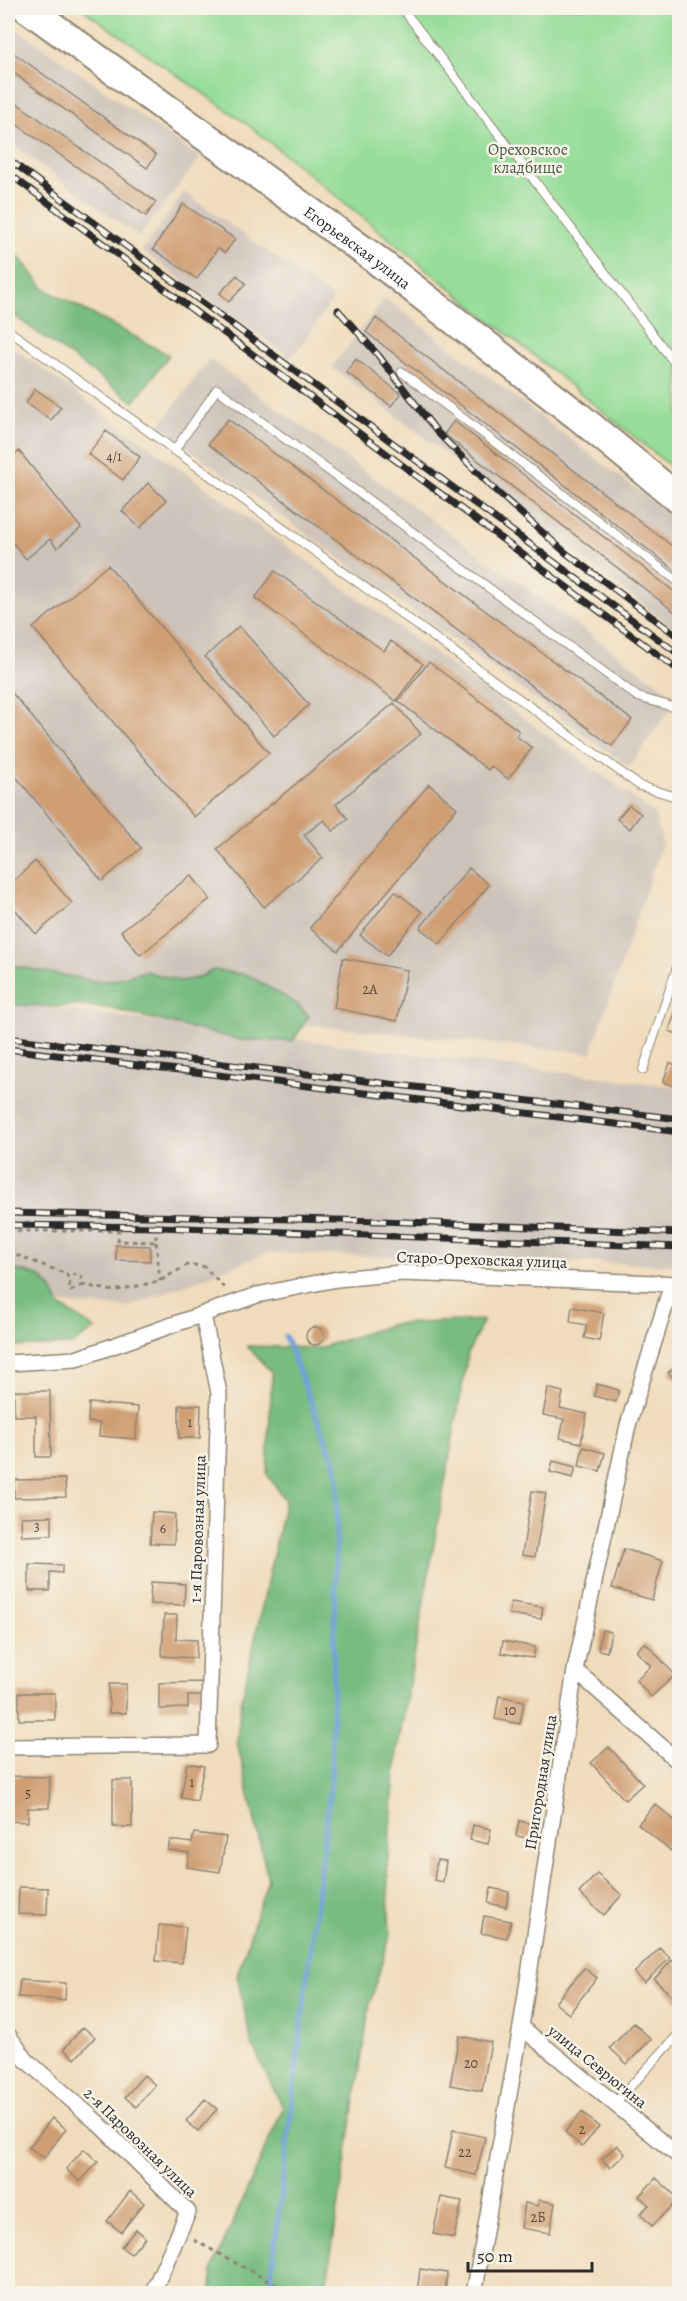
<svg xmlns="http://www.w3.org/2000/svg" width="687" height="2301" viewBox="0 0 687 2301" font-family="Alegreya,serif">
<style>
.industrial{fill:#cdc2b9}
.green{fill:#95dd98;stroke:#608462;stroke-width:1.5}
.forest{fill:#78bc80;stroke:#527456;stroke-width:1.5}
.lines{fill:none;stroke-linecap:round;stroke-linejoin:round}
.stream{stroke:#71a0da;stroke-width:5}
.building{fill:#cf9e73}
.lane-casing{stroke:#8e8474;stroke-width:10}
.street-casing{stroke:#8e8474;stroke-width:18}
.highway-casing{stroke:#8e8474;stroke-width:32}
.path{stroke:#8e8474;stroke-width:3;stroke-dasharray:4.5 4.5;stroke-linecap:butt}
.lane{stroke:#fff;stroke-width:8}
.street{stroke:#fff;stroke-width:15}
.highway{stroke:#fff;stroke-width:28}
.rail-casing{stroke:#2b2b2b;stroke-width:7}
.rail{stroke:#f7f3e8;stroke-width:4.5;stroke-dasharray:14;stroke-linecap:butt}
.labels{text-anchor:middle;stroke-width:5;stroke-linejoin:round;paint-order:stroke}
.number-label{font-size:14px;fill:#54483d}
.park-label{font-size:16px;fill:#465846;stroke:#f7f3e8}
.street-label{font-size:16px;fill:#2b2b2b;stroke:#f7f3e8}
</style>
<rect width="100%" height="100%" fill="#f7f3e8"/>
<filter id="ink" filterUnits="userSpaceOnUse"><feTurbulence type="fractalNoise" baseFrequency=".0167" numOctaves="2"/><feDisplacementMap in="SourceGraphic" scale="12" xChannelSelector="R" yChannelSelector="G"/><feConvolveMatrix kernelMatrix="1 2 1 2 8 2 1 2 1" color-interpolation-filters="sRGB"/></filter>
<filter id="wash" filterUnits="userSpaceOnUse"><feTurbulence type="fractalNoise" baseFrequency=".008" numOctaves="4" result="noise"/><feDisplacementMap in="SourceGraphic" scale="24" xChannelSelector="R" yChannelSelector="G"/><feGaussianBlur stdDeviation="1.35" result="paint"/><feColorMatrix in="noise" values="0 0 0 0 0 0 0 0 0 0 0 0 0 0 0 0 0 1.4 0 .05"/><feComposite in="paint" operator="in"/></filter>
<g filter="url(#wash)">
<rect width="100%" height="100%" fill="#f0dcbc"/>
<path class="industrial" d="M8,23L200,158L139,237L8,141Z
M184,192L334,299L291,358L142,251Z
M385,298L679,522V632L332,367Z
M8,344L654,813L662,843L591,1053L8,995Z
M209,359L678,698L629,767L159,427Z
M8,1003L679,1087V1265L267,1253L128,1307L8,1302Z"/>
<path class="green" d="M81,8H679V473L247,124Z"/>
<path class="forest" d="M8,244L45,289L169,355L134,402L8,311Z
M8,965L94,981H111L145,971L180,981L197,978L214,970L248,975L297,1004L309,1016L293,1041L241,1040L108,1008L75,1005L58,1007L8,1004Z
M8,1270L23,1271L40,1277L52,1289L59,1305L95,1329L72,1345L8,1347Z
M484,1320L468,1353L397,1752L387,1867L390,1936L370,2003L325,2293H211L212,2270L283,2108L252,2045L237,1976L268,1879L237,1742L240,1708L285,1500L267,1474L272,1373L247,1346L319,1348L393,1324Z"/>
<g class="lines">
<path class="stream" d="M269,2294L331,1781L338,1471L285,1336"/>
</g>
<g id="blocks">
<path class="building" d="M8,49L156,155L147,168L8,69Z
M8,97L156,202L146,216L8,118Z
M183,204L235,239L225,253L218,248L197,279L153,249Z
M237,275L246,284L229,302L220,293Z
M376,318L680,552V574L366,332Z
M356,359L401,394L391,406L346,372Z
M35,389L61,407L51,420L26,403Z
M228,419L632,720L612,746L208,444Z
M454,421L680,596V616L444,434Z
M106,431L140,457L123,480L88,454Z
M19,451L81,528L57,548L50,539L26,559L8,537V460Z
M148,483L166,500L140,528L122,511Z
M108,565L269,753L194,817L33,628Z
M275,571L384,651L391,641L423,664L396,701L255,598Z
M239,626L309,705L274,736L205,657Z
M429,662L519,731L516,736L532,748L508,779L491,766L488,770L398,701Z
M8,688L141,848L102,881L8,767Z
M394,703L421,734L336,804L348,819L333,831L324,820L304,835L323,858L264,907L217,849Z
M429,784L457,808L338,951L310,928Z
M629,805L641,814L630,829L617,819Z
M35,861L72,903L36,934L8,901V886Z
M469,868L489,885L440,944L420,928Z
M191,875L210,899L140,955L121,931Z
M395,891L422,912L387,956L360,935Z
M343,958L407,970L397,1021L334,1008Z
M679,1000H680V1035L669,1031Z
M670,1063L680,1066V1088L663,1082Z
M116,1245L150,1246V1261L116,1260Z
M572,1307L604,1313L599,1341L584,1338L587,1325L570,1322Z
M306 1336a9 9 0 1 1 18 0a9 9 0 1 1-18 0Z
M680,1361V1383L668,1373Z
M597,1384L619,1390L616,1402L594,1396Z
M548,1388L563,1392L560,1408L587,1414L581,1443L560,1438L564,1419L543,1415Z
M14,1391H50L51,1457H36V1416H14Z
M89,1403L138,1407L136,1439L99,1436L100,1423L88,1422Z
M179,1405H201L200,1438H179Z
M583,1447L605,1453L600,1471L579,1466Z
M553,1461L576,1467L573,1478L550,1472Z
M65,1479L66,1497L14,1498V1480Z
M532,1491L546,1493L535,1557L522,1555Z
M152,1512L175,1514L174,1544L150,1543Z
M52,1516V1535L22,1536L21,1517Z
M624,1549L663,1561L652,1600L612,1588Z
M29,1564L62,1565V1573L50,1572V1591H29Z
M151,1582L185,1584L184,1605L150,1604Z
M511,1602L543,1607L541,1619L509,1614Z
M164,1615H177L176,1639L197,1640L196,1658L162,1656Z
M602,1630L611,1632L607,1652L598,1650Z
M503,1641L535,1647L533,1658L501,1653Z
M645,1642L675,1675L651,1697L636,1680L651,1666L636,1651Z
M202,1682V1696H188V1708L159,1709V1683Z
M109,1684H126V1713H109Z
M19,1693H55V1720H19Z
M499,1696L524,1701L520,1724L495,1719Z
M609,1747L643,1784L625,1800L591,1763Z
M187,1763L204,1766L197,1801L181,1798Z
M8,1776L50,1777L49,1808H28V1822L8,1821Z
M113,1780H132V1827H113Z
M655,1804L680,1825V1841L671,1851L638,1824Z
M519,1821L537,1825L534,1839L516,1836Z
M473,1825L491,1829L488,1844L470,1840Z
M194,1833L226,1837L220,1872L187,1867L189,1853L168,1850L170,1840L192,1843Z
M437,1860L446,1861L443,1882L434,1880Z
M597,1874L622,1895L604,1915L579,1893Z
M19,1887L48,1888L47,1915L18,1914Z
M491,1888L509,1892L506,1907L488,1903Z
M484,1916L511,1921L507,1938L481,1933Z
M159,1925L186,1927L182,1963L156,1961Z
M660,1948L670,1958L644,1983L634,1973Z
M672,1960L680,1968V2004L654,1979Z
M584,1968L597,1978L569,2014L555,2003Z
M20,1980L66,1983L65,2000L18,1997Z
M634,2023L651,2039L627,2064L610,2048Z
M83,2027L95,2037L75,2059L64,2049Z
M459,2036L491,2042L482,2091L450,2085Z
M144,2075L155,2085L136,2107L125,2097Z
M205,2099L217,2109L198,2131L186,2121Z
M582,2112L599,2127L582,2147L565,2132Z
M52,2118L66,2129L44,2158L29,2147Z
M453,2130L485,2137L476,2175L445,2168Z
M617,2145L625,2154L610,2168L602,2159Z
M84,2149L98,2162L80,2182L66,2169Z
M656,2178L679,2199L652,2226L640,2214L649,2205L639,2196Z
M130,2191L144,2203L121,2232L107,2221Z
M441,2197L462,2201L454,2238L433,2234Z
M539,2200L555,2203L550,2233L521,2228L525,2203L538,2206Z
M136,2229L145,2237L131,2254L121,2247Z
M420,2269L447,2273L445,2294H417Z"/>
</g>
</g>
<g filter="url(#ink)">
<use href="#blocks" fill-opacity="0" stroke="#8e8474" stroke-width="1.5"/>
<g class="lines">
<g class="lane-casing">
<path id="lane" d="M402,8L680,370
M8,330L640,786L680,798
M402,372L680,583
M174,451L217,389L638,697L680,709
M643,1070L680,958
M616,2102L680,2033"/>
</g>
<g class="street-casing">
<path id="street" d="M8,1363L76,1359L257,1295L337,1279L402,1273L680,1284
M575,1670L680,1763
M8,1747L208,1745L219,1393L203,1315
M521,2027L680,2157
M8,2035L26,2060L99,2124L188,2212L152,2294
M474,2294L521,2027L575,1670L628,1425L672,1284"/>
</g>
<g class="highway-casing">
<g id="highway">
<path id="s1" d="M27,8L374,258L578,416L680,500"/>
</g>
</g>
<path class="path" d="M8,1231H119L118,1241L156,1242V1232
M156,1242L160,1281
M8,1252L67,1274
M83,1285L71,1291L67,1274L81,1275L83,1285L114,1291L160,1281L189,1264L205,1267L226,1290
M194,2240L292,2294"/>
<use href="#lane" class="lane"/>
<use href="#street" class="street"/>
<use href="#highway" class="highway"/>
<g class="rail-casing">
<path id="rail" d="M8,159L680,655
M8,173L680,671
M338,310L378,355L437,432L497,492L566,553L680,638
M8,1038L680,1119
M8,1049L680,1132
M8,1213L382,1221L680,1233
M8,1225L159,1227L680,1247"/>
</g>
<use href="#rail" class="rail"/>
</g>
</g>
<g class="labels">
<g class="number-label">
<text x="114" y="461">4/1</text>
<text x="370" y="994">2А</text>
<text x="190" y="1427">1</text>
<text x="37" y="1531">3</text>
<text x="163" y="1533">6</text>
<text x="510" y="1715">10</text>
<text x="192" y="1787">1</text>
<text x="28" y="1798">5</text>
<text x="471" y="2068">20</text>
<text x="582" y="2134">2</text>
<text x="465" y="2157">22</text>
<text x="538" y="2222">2Б</text>
</g>
<g class="park-label">
<text x="528" y="155">Ореховское<tspan x="528" dy="18">кладбище</tspan></text>
</g>
<g class="street-label">
<text dy="6" stroke="none"><textPath href="#s1" startOffset="408">Егорьевская улица</textPath></text>
<text transform="translate(482 1259) rotate(2)" y="6">Старо-Ореховская улица</text>
<text transform="translate(197 1529) rotate(-88)" y="6">1-я Паровозная улица</text>
<text transform="translate(540 1782) rotate(-81)" y="6">Пригородная улица</text>
<text transform="translate(598 2066) rotate(39)" y="6">улица Севрюгина</text>
<text transform="translate(141 2142) rotate(44)" y="6">2-я Паровозная улица</text>
</g>
</g>
<rect width="687" height="2301" fill="none" stroke="#f7f3e8" stroke-width="30"/>
<path d="M468 2262v9h124v-9" fill="none" stroke="#2b2b2b" stroke-width="3"/>
<text x="477" y="2262" font-size="18" fill="#2b2b2b" stroke="#f7f3e8" stroke-width="4.5" paint-order="stroke">50 m</text>
</svg>
